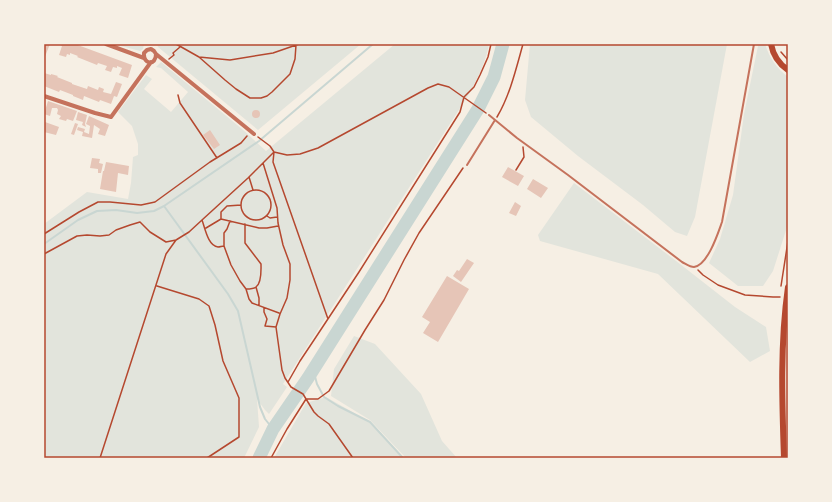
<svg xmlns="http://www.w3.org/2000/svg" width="832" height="502" viewBox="0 0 832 502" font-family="'PT Sans Narrow',sans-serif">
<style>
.green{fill:#e2e4dc}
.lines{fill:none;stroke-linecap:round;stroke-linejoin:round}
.stream{stroke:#c9d6d2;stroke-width:2}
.river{stroke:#c9d6d2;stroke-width:13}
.building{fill:#e6c5b7}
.path{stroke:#b5482f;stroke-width:1.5}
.service{stroke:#c5725c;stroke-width:2}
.minor{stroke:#c5725c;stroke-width:4}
.secondary{stroke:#b5482f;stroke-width:6}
.neatline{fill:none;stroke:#b5482f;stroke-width:1.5}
</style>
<rect width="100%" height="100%" fill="#f6efe4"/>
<path class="green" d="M114,44H144L143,49L140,51Z
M157,44H361L258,130L158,47Z
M395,44H489C486,61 479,75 471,91L283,384L287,387L269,414L265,410L257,399L259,427L244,458H44V224L87,192L128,199L131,183L133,157L138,155V144L132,126L118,112L146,75L152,79L144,89L171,112L188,92L161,68L156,67L161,62L242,129L266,151Z
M530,44H727L695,217L687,236L675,232L643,205L578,156L531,117L525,100Z
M760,44H765C769,57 777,69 788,77V224L773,271L763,286H738L709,263L720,239L733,195L744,114L758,46Z
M574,183L680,264L735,307L766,327L770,351L750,362L658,274L540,241L538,235Z
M354,336L375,344L421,394L442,441L457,458H406L370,420L331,396L334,369Z
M326,397L370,422L404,458H274L306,403Z"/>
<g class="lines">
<path class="stream" d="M164,206L228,294L238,311L260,407L265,419L273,429
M44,244L78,220L97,211L116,210L137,213L154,211L164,206L259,141L373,44
M313,369L317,384L324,397L338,406L370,422L403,458"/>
<path class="river" d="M259,458L273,429L308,378L478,109L494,77L503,44"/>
</g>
<path class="building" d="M44,44H50L44,59Z
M58,44H75L132,65L128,78L119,75L122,68L117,66V68L113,67L111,72L105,70L107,66L98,63L97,65L77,57L78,56L70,53V55L67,54L66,57L59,55L62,46Z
M44,73L51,75V74L58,76L57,77L72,83V84L87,89L88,86L98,90L99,87L104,89L103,92L111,94L116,82L122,84L117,97L114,96L111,104L100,100L99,102L84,96L83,100L73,96V95L60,90L59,92L44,86Z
M48,101L77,111L73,121L67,119L66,121L59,119L61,116L57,114L58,110L57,108H52L50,116L44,114Z
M252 114a4 4 0 1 1 8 0a4 4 0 1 1-8 0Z
M78,112L87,115L85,124L86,127L82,125L83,122L76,120Z
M89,116L109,125L105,136L98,134L100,129L94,125L92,138L82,136L83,132L77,130L78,127L85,129L84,132L89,134L90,126L86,124Z
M45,122L59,127L56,135L44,132V126Z
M75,123L78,124L74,135L71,134Z
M210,130L220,145L214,149L203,135Z
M92,158L100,159L99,163L103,164L101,173H98V169L90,168Z
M106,162L129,166L128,175L118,173L116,192L100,189L103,171H104Z
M508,167L524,176L518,186L502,177Z
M533,179L548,188L541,198L527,189Z
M515,202L521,206L516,216L509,213Z
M467,259L474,263L461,282L453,276L457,270L459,271Z
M447,276L469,289L438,342L423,333L430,322L422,317Z"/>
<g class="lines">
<path class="path" d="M176,44L199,57L230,60L273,53L299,44
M781,52L788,60
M199,57L225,80L236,89L250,98H261L267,96L272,92L290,74L295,59L296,45
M169,59L174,55L173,53L180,47
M178,95L180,103L217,158
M497,117C510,95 516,69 523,44
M258,137L270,146L274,152L287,155L300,154L318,148L428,88L438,84L449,87L486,113
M274,152L273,162L328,319
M263,163L277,208L278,223L283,245L290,264V280L287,298L280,314L276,327L282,370L285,378L291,387L303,394L314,412L318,416L329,424L353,458
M516,170L524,157L523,147
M249,177L253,190
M241 205a15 15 0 1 1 30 0a15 15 0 1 1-30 0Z
M267,216L270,218L277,217
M221,219V212L227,206L241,205
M202,220C205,228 208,246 218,247C220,247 222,246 224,246L231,265L240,281L246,289L249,299L252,303L279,313
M245,224V243L261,264C261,270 262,283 256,287C254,289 249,289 246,289
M206,228L221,219L259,228H267L278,226
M44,234L79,212L98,202H110L141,205L155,202L210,162L241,143L247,136
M224,246V233L227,229L230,221
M44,254L77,236L87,235L100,236L109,235L116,230L130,225L140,222L150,232L166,242L176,240
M698,270L703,275L718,285L745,295L773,297H780
M157,286L199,299L209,306L215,325L223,361L239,398V437L207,458
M781,286L788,241
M256,287L259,298V305
M264,308V312L267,319L265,326L276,327
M288,382L300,361L314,340L359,272L460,112L464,97L474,87L480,75L488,57L491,44
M306,399H318L329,391L365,330L384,300L404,260L419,233L463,168
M100,458L166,254L176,240L189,232L202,220L248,178L274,152
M271,458L287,429L306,399"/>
<path class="service" d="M489,115L517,138L568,175L682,262C686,264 690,267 694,267C708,265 718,233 722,222L754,44
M467,165L495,120"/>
<path class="minor" d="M106,44L144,58
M151,49L154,51L156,54L254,134
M151,49L147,50L144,53C143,65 156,66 156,54
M44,96L95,113L111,117L151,62"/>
<path class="secondary" d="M771,44C773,55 779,64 788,70
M784,458C782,401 780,343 788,287"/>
</g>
<rect width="832" height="502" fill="none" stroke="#f6efe4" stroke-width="90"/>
<rect x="45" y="45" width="742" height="412" class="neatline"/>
</svg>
